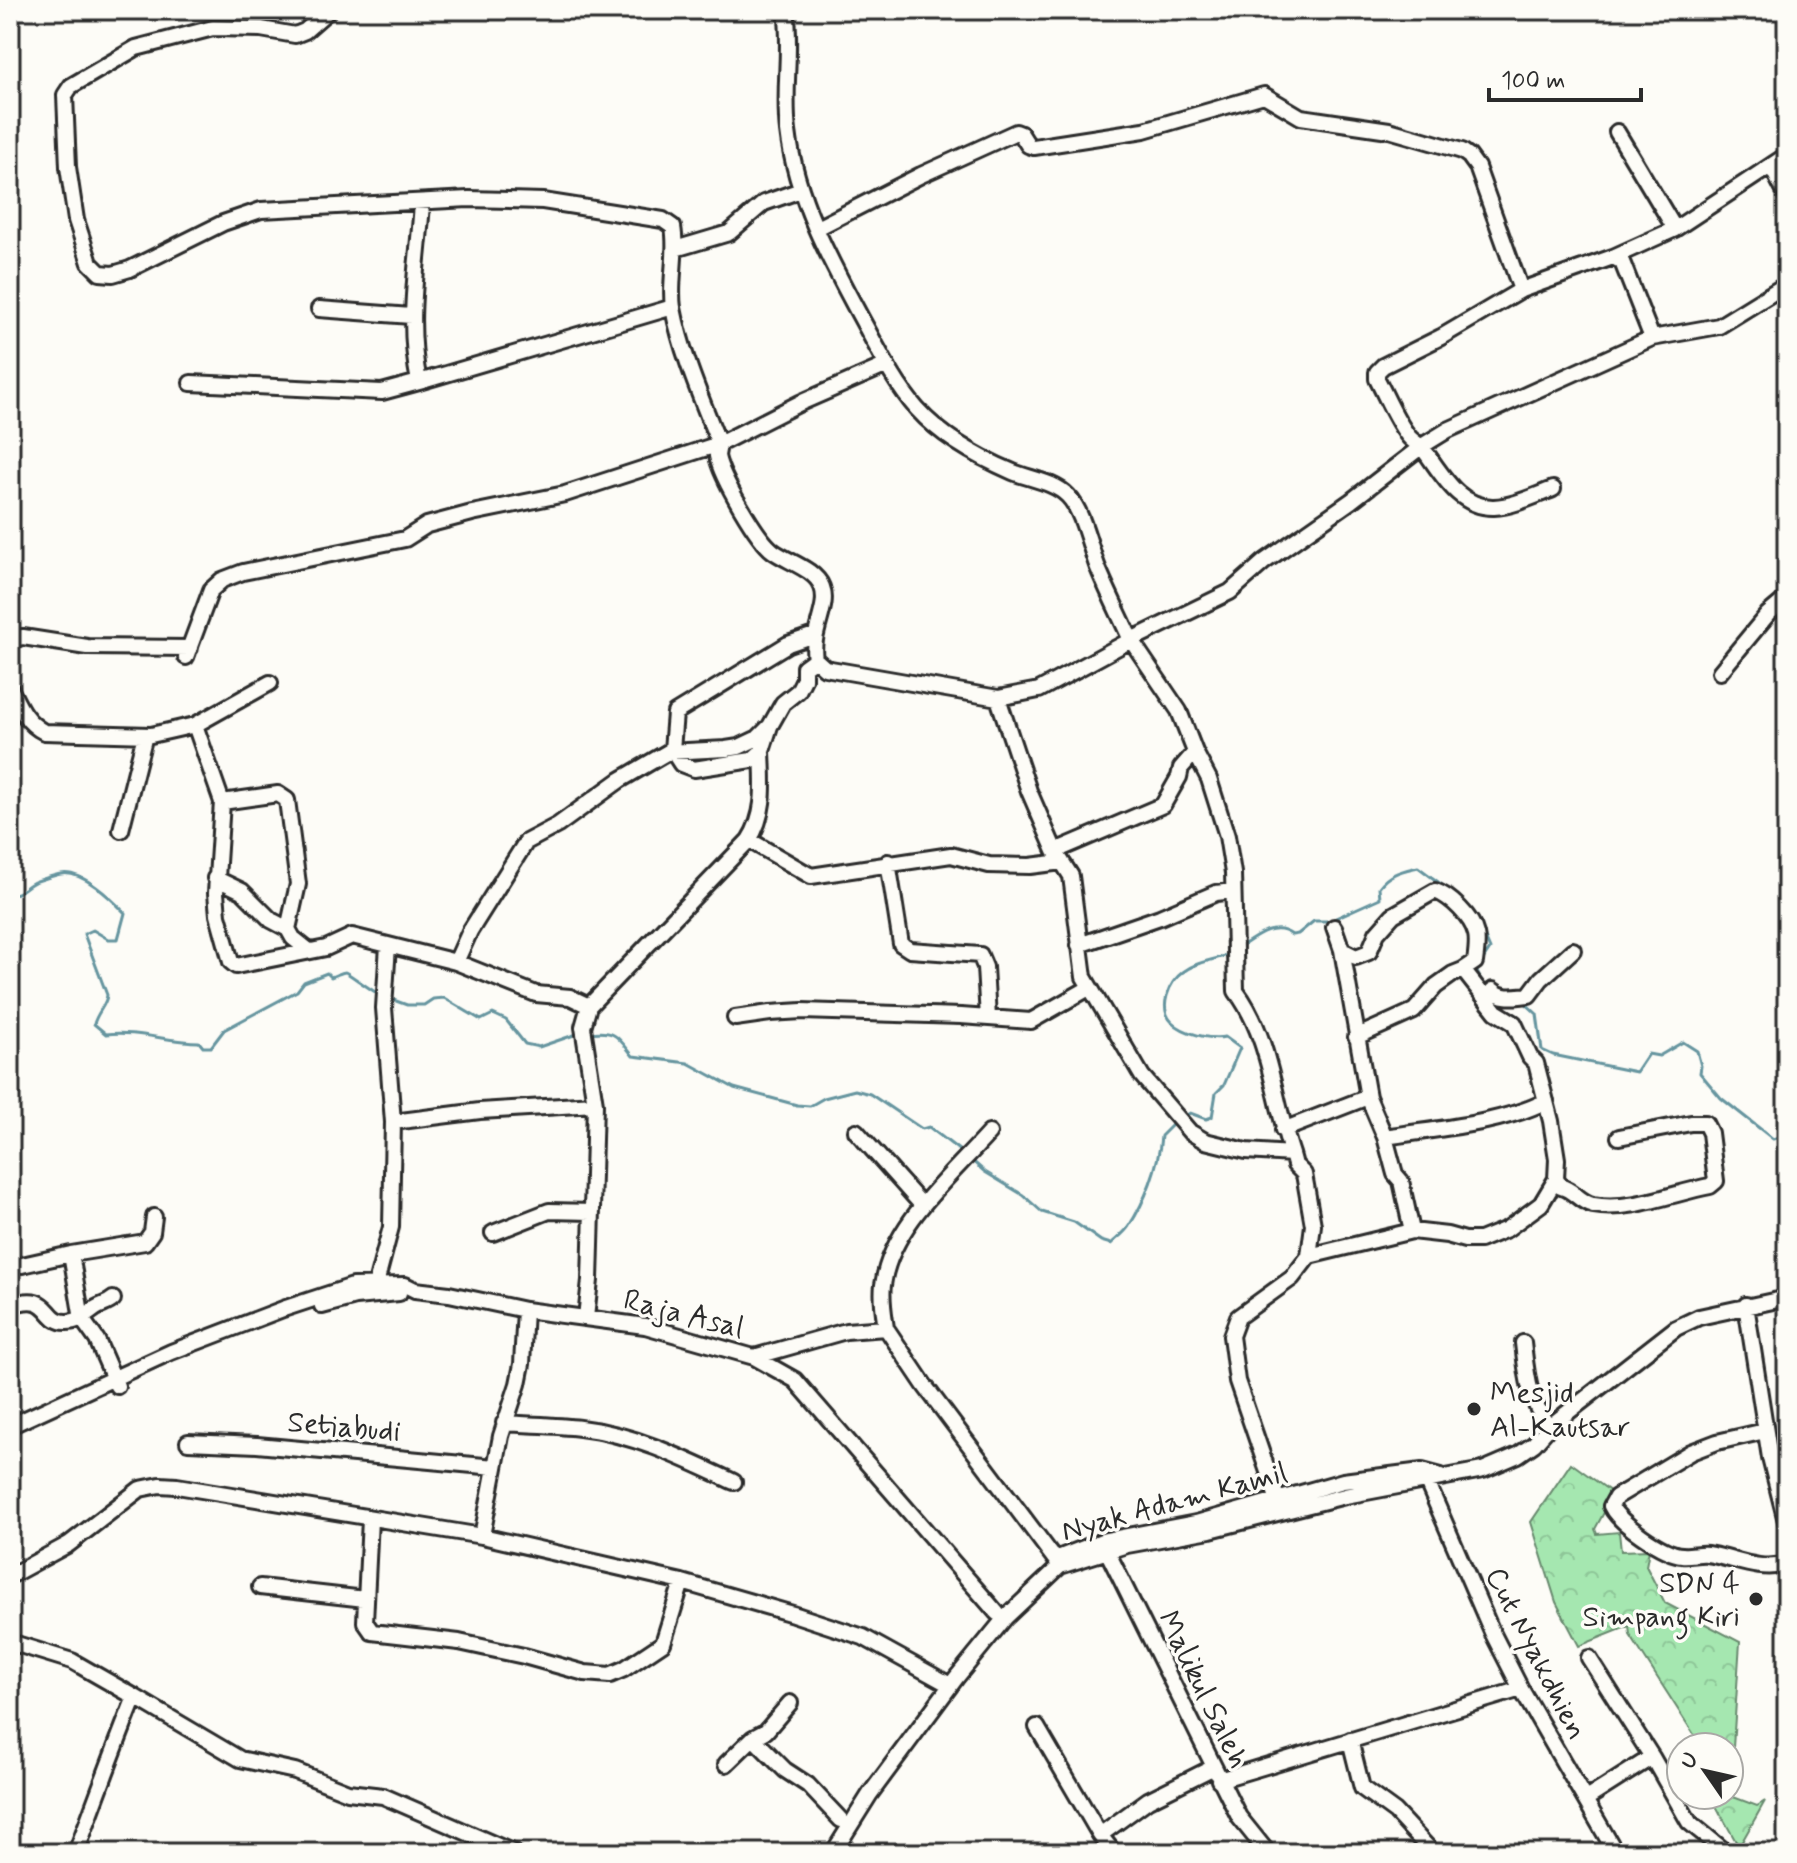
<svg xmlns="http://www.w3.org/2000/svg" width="1797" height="1863" viewBox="0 0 1797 1863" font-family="Mynerve,sans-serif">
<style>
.forest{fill:url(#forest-crowns);stroke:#68896e;stroke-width:2}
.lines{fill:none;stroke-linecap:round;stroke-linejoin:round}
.stream{stroke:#66959f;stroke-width:3}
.minor-casing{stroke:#2b2b2b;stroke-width:20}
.minor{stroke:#fdfcf7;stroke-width:14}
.poi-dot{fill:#2b2b2b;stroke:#fdfcf7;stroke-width:3}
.labels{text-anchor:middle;stroke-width:7;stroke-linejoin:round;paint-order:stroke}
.street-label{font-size:30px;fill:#2b2b2b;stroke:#fdfcf7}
.poi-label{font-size:30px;fill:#2b2b2b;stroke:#fdfcf7;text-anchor:start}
</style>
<defs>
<pattern id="forest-crowns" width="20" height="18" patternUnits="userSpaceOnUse" patternTransform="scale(2)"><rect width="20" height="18" fill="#a5e7b0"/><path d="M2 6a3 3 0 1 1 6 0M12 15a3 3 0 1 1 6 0" fill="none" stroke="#8ec698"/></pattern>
</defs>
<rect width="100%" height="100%" fill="#fdfcf7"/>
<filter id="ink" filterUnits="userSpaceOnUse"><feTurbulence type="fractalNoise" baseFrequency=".0125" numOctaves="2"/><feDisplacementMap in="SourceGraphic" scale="16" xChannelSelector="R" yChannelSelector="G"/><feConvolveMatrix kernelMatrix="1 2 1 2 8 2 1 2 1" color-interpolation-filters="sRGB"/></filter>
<g filter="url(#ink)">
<path class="forest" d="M1571,1463L1614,1494L1595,1529L1597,1534L1619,1532L1621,1551L1649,1550L1646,1566L1665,1603L1740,1642L1730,1791L1729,1747H1702L1630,1635L1629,1626L1579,1646L1556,1602L1531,1522Z
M1728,1795L1757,1806L1765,1801L1739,1847L1716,1806Z"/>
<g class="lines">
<path class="stream" d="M10,895C23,894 26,884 37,881C44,879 54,875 61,874C82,870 112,899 125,913L118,939H108L93,930L84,934L107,995C106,1006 97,1012 94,1024L106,1034C137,1030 167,1042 199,1042L203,1047H211L224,1030L297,991L304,982L327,973L331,977C333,976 343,972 345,972C347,972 373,992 381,995
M1478,921L1490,949L1482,961
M1239,948C1254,938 1274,921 1292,935L1298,934L1314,921H1329L1380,898L1379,887C1389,873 1402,871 1418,867L1465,902L1472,912
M1478,968L1477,972L1484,986
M388,998L407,1005H424L433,999L444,998L481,1020L493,1014L506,1020L525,1044L539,1047L577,1034
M1524,1002L1537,1014L1542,1050L1553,1055L1636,1072L1648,1054L1659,1056L1683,1042L1697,1051L1701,1066L1700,1073L1721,1098L1773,1139L1787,1134
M589,1033C616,1030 617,1036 633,1056L688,1063L734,1088L797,1105L810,1106L824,1098L855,1090L870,1094L922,1129L929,1127L964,1154
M1182,1118L1190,1113L1206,1119L1212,1117L1216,1093L1224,1085L1240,1048L1225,1037C1211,1040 1184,1034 1172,1022C1158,1008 1169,982 1183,972C1197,961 1214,961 1229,954
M970,1159L985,1172L1023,1195L1042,1212L1074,1222L1101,1241L1111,1244C1117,1238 1125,1233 1129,1226C1145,1202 1159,1165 1161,1136L1175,1122"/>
<g class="minor-casing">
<path id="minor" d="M329,10L305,31L295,35L261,29L213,28L136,48L71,86L65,95L68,167L76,220L90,263L100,273L113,274L130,269L223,223L261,210L469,199L543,201L663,220L673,227C678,254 669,281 673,308C682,355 702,400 719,444C719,445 717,455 717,456C721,477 757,539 773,551C788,562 815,569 822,587C830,607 810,632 815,659L825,668L998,698L1029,791L1055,851L1071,876L1084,977L1142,1076L1190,1132L1205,1141L1246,1151L1292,1154L1295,1165L1304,1174L1313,1225L1309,1256L1292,1278L1238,1317L1231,1336L1237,1381L1278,1501
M786,10C792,50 783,90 788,131C796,201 833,266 866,327C881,355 896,385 917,409C943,438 978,457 1013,472C1030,479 1055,482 1068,496C1083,511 1090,548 1098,568C1108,592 1120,616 1131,640L1230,592L1264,562L1351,501L1422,446L1448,430L1652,338L1719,326L1787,284
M1785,10L1787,13
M1617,132L1675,229
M1771,166L1787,197
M422,203C418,266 406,318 419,382L673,307
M817,228L921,175L1016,132L1021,134L1028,145L1034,147L1144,130L1264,95L1301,117L1389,130L1462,151L1469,156L1477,167L1521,290
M675,249L729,233L764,203L801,190
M1613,257L1622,262L1652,338
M319,309L411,316
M191,383L382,392L419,382
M1553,489C1534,496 1514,506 1494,507C1459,508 1442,474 1424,450C1420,445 1415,443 1410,438C1398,425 1386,396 1377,379V372L1383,366L1441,337L1521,290L1613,257L1675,229L1787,155
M10,639L23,637L87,647L190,648
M186,657L211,590L222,580L243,572L405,539L427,525L472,513L565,494L719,444L800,403L887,365
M1720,672L1768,614L1787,598
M270,683L195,725L222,802L216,893L218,915L231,962L236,966L326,948L352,936L388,945
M10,688C19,706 25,722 44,732L151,735L195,725
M998,698L1039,690L1131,640L1179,711L1195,752L1209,779L1227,836L1233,873L1236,991C1271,1038 1273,1099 1292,1154
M770,726L762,751L752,760L694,769L681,764L672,750L675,713L788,644L814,635
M222,802L278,794L287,800L298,884L288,929L293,938L308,950
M121,830L145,735
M749,840L811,876L951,855L989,865L1030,866L1062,862
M1055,851L1163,805L1179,777L1181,768L1195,752
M888,862L901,944L910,950L980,955L985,967L988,1018
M215,878L242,891L271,920L288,929
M1334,927L1342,950L1368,1097L1385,1137L1395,1174L1401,1181L1412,1231
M1079,945L1160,917L1216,893L1233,891
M1342,950L1356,957L1369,952L1377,933L1393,915L1435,891C1450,896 1472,917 1476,934C1478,942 1476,954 1475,962L1463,970
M456,962L470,931L526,842L558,825L620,780L668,752L726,749L739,747L758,738L770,726L783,703L798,691L804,679V667L815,659
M1485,998L1493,990C1503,1000 1516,996 1529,995L1541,979L1573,950
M589,1006L749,840C767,812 763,783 762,751
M735,1018L770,1013L802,1011L961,1016L1031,1021L1089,988
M393,1122L480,1111L595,1104
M1283,1130L1368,1097
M856,1131L922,1205
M1385,1137C1433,1129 1503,1124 1546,1101
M1556,1179L1561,1187C1573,1189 1579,1202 1593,1205C1630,1212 1673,1193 1710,1186L1716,1181L1710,1133L1705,1123H1691L1619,1137
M493,1233L549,1211L592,1212
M1309,1256L1412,1231L1447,1235L1465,1240H1480L1507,1229L1541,1204L1556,1179L1557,1159L1551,1121L1536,1063L1530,1057L1514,1023L1496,1012L1463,970L1453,974L1436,986L1414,1011L1356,1037
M22,1265L71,1254
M376,1284L391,1227L393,1122L384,1008L388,945L456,962L536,994L570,997L589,1006L583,1027L595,1104L590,1280L586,1318
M1746,1305L1770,1458L1787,1525
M10,1306C51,1289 44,1323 67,1322C79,1322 87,1314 96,1308C103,1304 108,1304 113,1299
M322,1306L355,1297L399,1293
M886,1328C884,1314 881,1299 883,1285C891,1225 951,1176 989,1133
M1523,1343C1527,1377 1528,1399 1549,1427
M754,1357L795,1380L997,1613
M117,1386L97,1340L82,1319L71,1254L145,1242L152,1232L154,1217
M504,1423C529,1425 555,1425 580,1428C634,1434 685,1459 734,1482
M10,1426L171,1352L283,1309L353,1286L405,1285L415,1290L449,1294L525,1310L645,1326L754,1357L846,1331L886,1328L925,1386L1060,1566
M1765,1431L1717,1442L1691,1452L1616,1497L1611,1506C1618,1522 1663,1554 1682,1555C1690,1556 1699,1553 1707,1554C1735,1558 1757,1572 1787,1564
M188,1442L257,1445L495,1467
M1424,1475L1492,1632L1521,1689L1616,1853
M370,1519L365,1622L372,1632L459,1642L524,1656L585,1673L610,1675L624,1669L663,1643L682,1582
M482,1536L501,1436L518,1384L522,1364L525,1310
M1104,1545L1239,1817L1268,1853
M1055,1559L1102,1541L1196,1523L1343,1481L1422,1471L1441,1476
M10,1576L69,1544L140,1489L160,1485L177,1486L482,1536L682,1582L793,1614L863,1637L950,1685
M260,1587L365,1599
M10,1642L72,1661L135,1697
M1589,1658L1652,1757L1689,1822L1727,1853
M1037,1727L1100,1835
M753,1738L785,1770L808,1785L841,1820
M1350,1740L1362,1788L1395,1812L1433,1853
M726,1764L753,1738L766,1731L790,1703
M1219,1780L1521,1689
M1586,1799L1652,1757
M76,1853C95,1801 114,1749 135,1697L240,1759L295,1771L348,1792L383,1796L514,1853
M833,1853L870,1794L956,1678L1005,1618L1060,1566L1127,1545L1210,1530L1345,1496L1483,1470L1518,1455L1534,1444L1549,1427L1676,1328L1699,1317L1787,1298
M1114,1853L1100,1835L1148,1800L1214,1767"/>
</g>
<use href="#minor" class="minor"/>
</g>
</g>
<g class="poi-dot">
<circle cx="1474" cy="1409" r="8"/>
<circle cx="1756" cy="1599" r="8"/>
</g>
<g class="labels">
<g class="street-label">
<text transform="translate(684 1313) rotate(14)" y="10">Raja Asal</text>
<text transform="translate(344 1426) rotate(5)" y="10">Setiabudi</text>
<text transform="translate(1174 1501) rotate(-15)" y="10">Nyak Adam Kamil</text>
<text transform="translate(1537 1653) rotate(63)" y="10">Cut Nyakdhien</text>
<text transform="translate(1204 1689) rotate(64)" y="10">Malikul Saleh</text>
</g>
<g class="poi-label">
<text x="1490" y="1402">Mesjid<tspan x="1490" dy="34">Al-Kautsar</tspan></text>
<text x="1740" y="1592" text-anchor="end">SDN 4<tspan x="1740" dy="34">Simpang Kiri</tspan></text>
</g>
</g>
<rect width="1797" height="1863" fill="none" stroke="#fdfcf7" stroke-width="40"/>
<rect x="20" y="20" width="1757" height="1823" fill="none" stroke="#2b2b2b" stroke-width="3" filter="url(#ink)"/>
<g transform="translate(1705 1771) rotate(304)"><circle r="38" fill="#fdfcf7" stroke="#a9a8a5" stroke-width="2"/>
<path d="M0-6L14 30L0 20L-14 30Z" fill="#2b2b2b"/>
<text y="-12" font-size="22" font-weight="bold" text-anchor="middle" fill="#2b2b2b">U</text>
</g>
<path d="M1489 88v12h152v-12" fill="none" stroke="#2b2b2b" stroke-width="4"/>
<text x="1501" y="88" font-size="24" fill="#2b2b2b" stroke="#fdfcf7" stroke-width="6" paint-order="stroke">100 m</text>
</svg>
